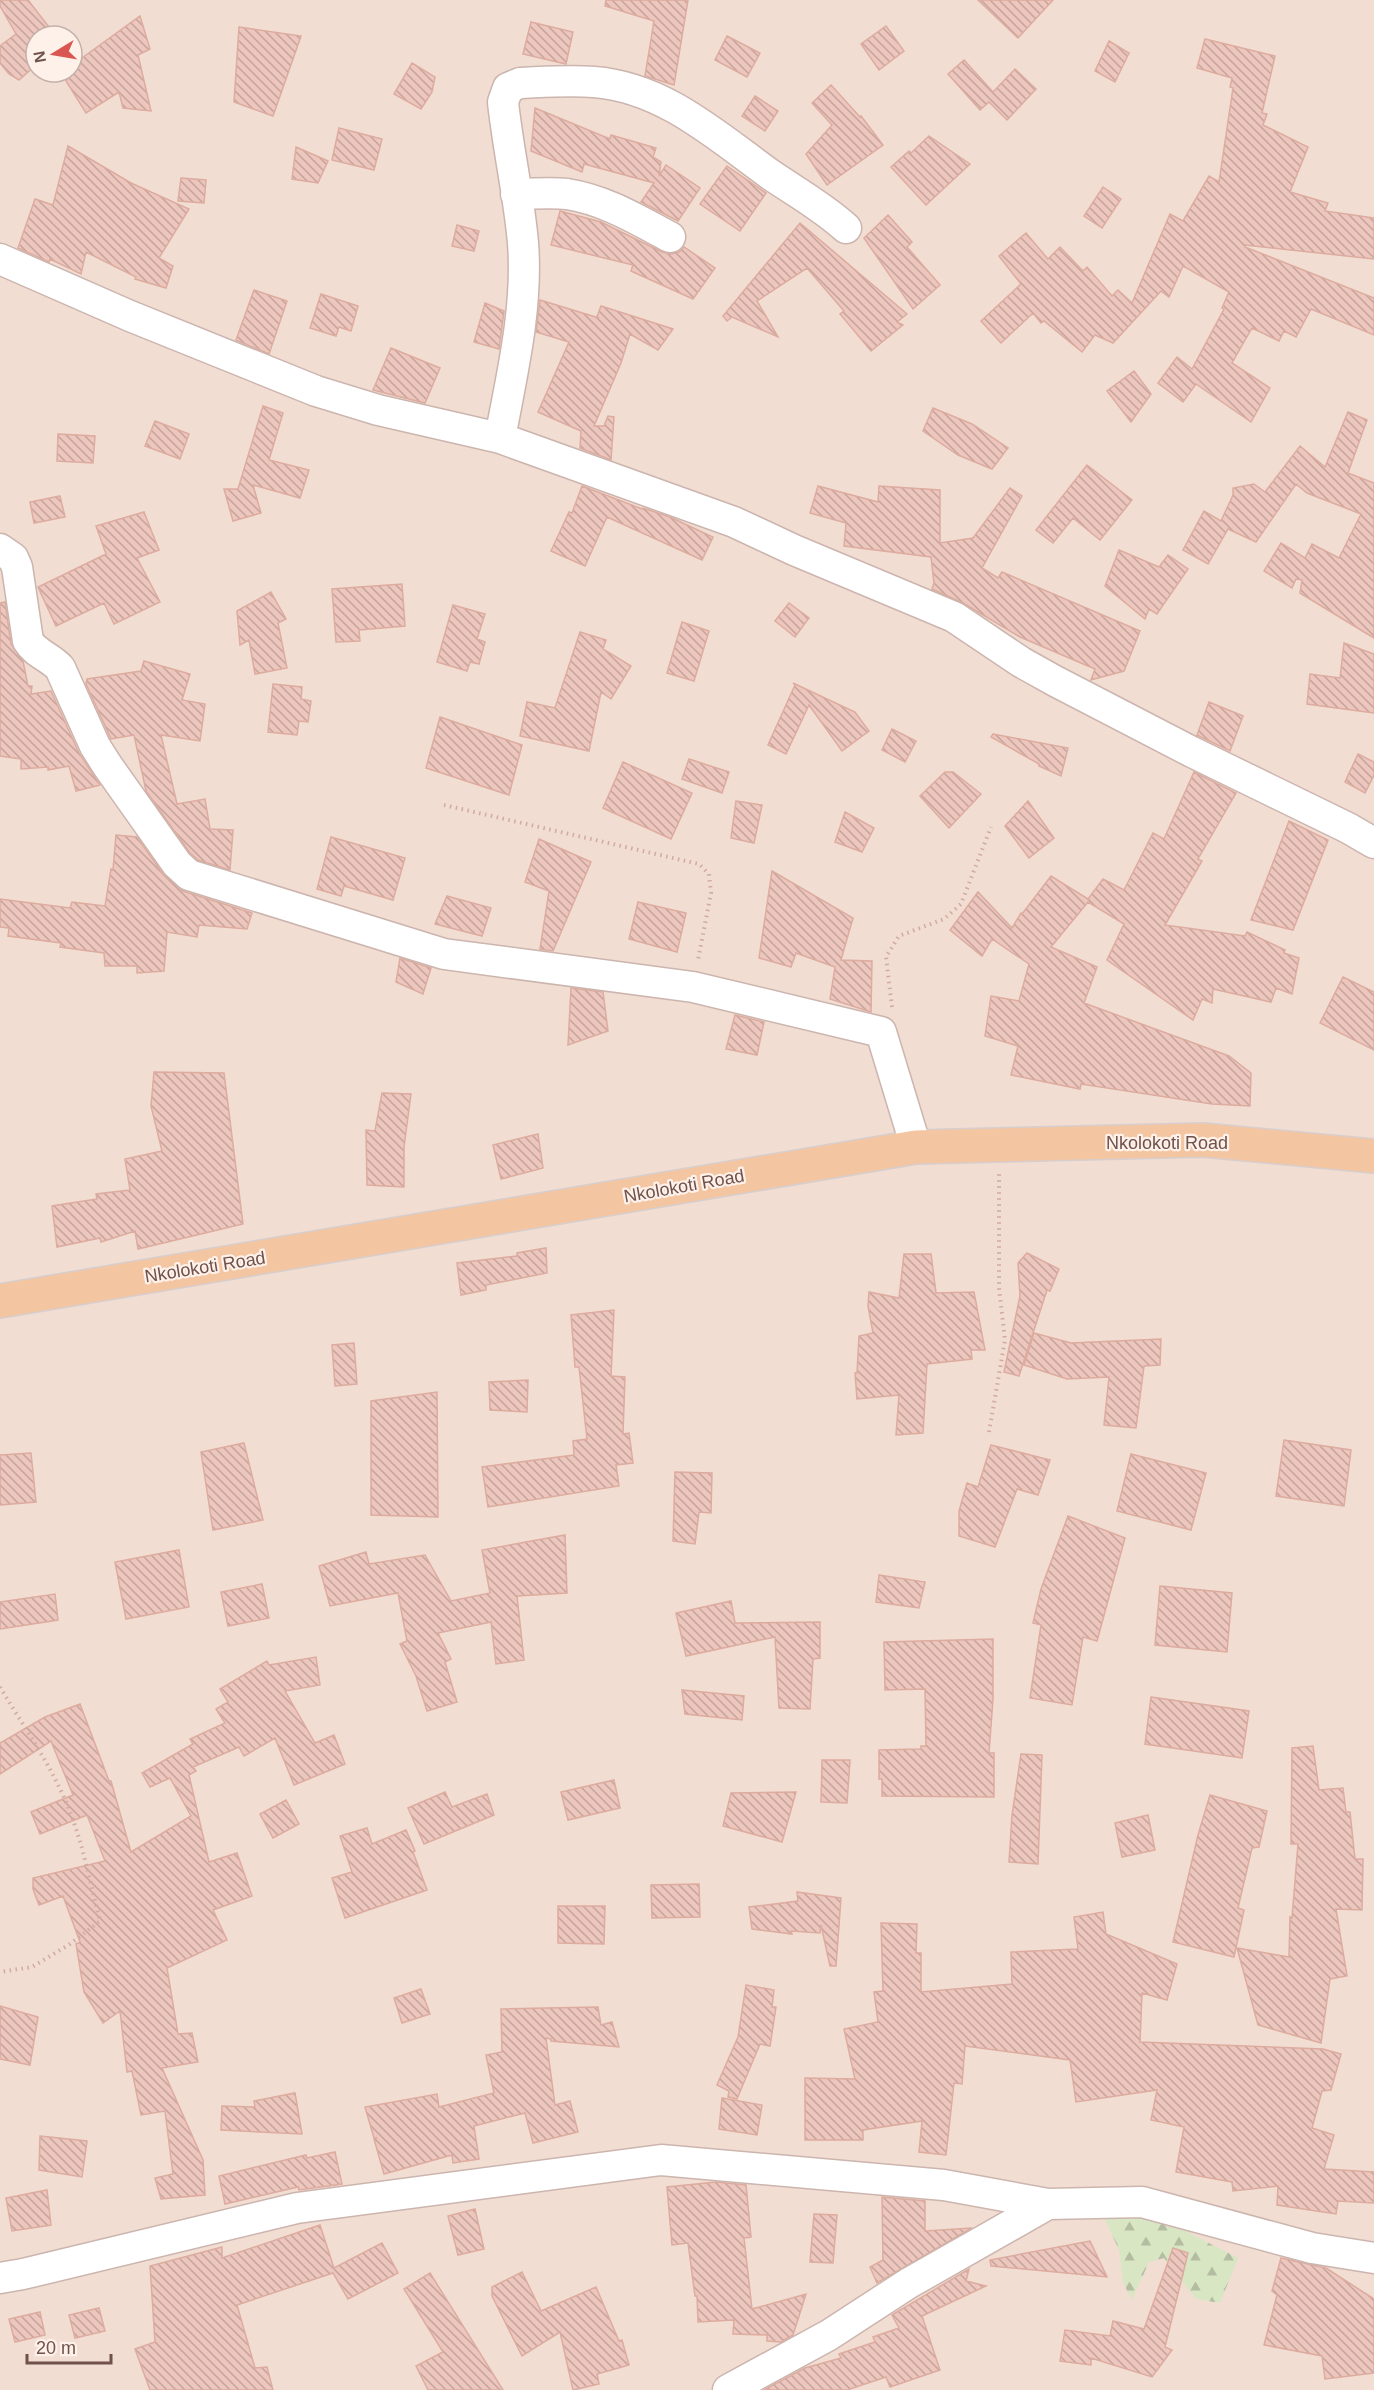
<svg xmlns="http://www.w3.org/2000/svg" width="1374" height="2390" viewBox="0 0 1374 2390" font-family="Arial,sans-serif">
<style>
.residential{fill:#f1ddd2;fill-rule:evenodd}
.forest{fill:url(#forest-firs)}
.building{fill:url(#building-back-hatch);stroke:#deab9f;stroke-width:1.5}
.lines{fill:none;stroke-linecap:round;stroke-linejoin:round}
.minor-casing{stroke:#ccb5ae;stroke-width:33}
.major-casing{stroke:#d7cecd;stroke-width:36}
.path{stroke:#d1aaa1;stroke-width:4;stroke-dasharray:1.5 4.5;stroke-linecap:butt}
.minor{stroke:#fff;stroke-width:30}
.major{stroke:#f4c5a1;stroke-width:33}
.labels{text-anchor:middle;stroke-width:4.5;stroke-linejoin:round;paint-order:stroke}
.street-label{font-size:18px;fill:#70514c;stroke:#fdf1e9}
</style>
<defs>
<pattern id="forest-firs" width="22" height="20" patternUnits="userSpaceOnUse" patternTransform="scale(1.5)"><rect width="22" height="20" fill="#d8e6c3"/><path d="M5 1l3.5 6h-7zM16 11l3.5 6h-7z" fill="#b4bda1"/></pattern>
<pattern id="building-back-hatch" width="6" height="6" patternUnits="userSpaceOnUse" patternTransform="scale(1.5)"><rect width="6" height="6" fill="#edc7bd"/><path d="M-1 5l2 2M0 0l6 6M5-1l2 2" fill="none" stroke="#c4a49c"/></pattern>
</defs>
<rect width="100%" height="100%" fill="#faede3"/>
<path class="residential" d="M0,0H1374V2390H0ZM36,36H72V72H36Z"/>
<path class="forest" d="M1101,2211L1190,2214L1189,2233L1238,2258L1220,2303L1196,2299L1164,2258L1149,2262L1132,2300L1123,2283L1119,2250Z"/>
<path class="building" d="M0,0H28L56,36H36V65L19,80L9,74L0,63V46L16,34L0,6Z
M606,0H688L674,85L645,76L654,21L605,6Z
M978,0H1053L1018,38Z
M140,16L150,49L138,55L151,111L123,108L119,92L86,113L66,81L82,58Z
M531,22L573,32L566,64L523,54Z
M886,26L904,51L879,70L861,44Z
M239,27L301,36L273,116L234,102Z
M727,36L760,53L747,77L715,60Z
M1205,39L1275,56L1262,113L1267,114L1263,125L1308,147L1290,192L1328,203L1325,211L1374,218V259L1245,245V247L1374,298V335L1311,309L1296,337L1284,331L1279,341L1252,328L1232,363L1270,388L1251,422L1196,384L1183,402L1158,383L1177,357L1192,369L1224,309L1222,308L1229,292L1183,266L1169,297L1161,291L1113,343L1095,335L1082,352L1044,321L1041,323L1033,313L1001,343L981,321L1021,284L999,256L1026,233L1048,259L1060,247L1083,271L1087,267L1112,296L1118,290L1132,303L1170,214L1183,221L1209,176L1219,182L1233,88L1230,87L1232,78L1197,68Z
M1109,41L1129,53L1115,82L1095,71Z
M964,60L993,92L1015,69L1036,89L1007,120L989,102L980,110L948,74Z
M412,63L435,77L432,92L421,109L394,94Z
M831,85L860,117L861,116L883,145L827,185L806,154L832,125L812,103Z
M755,96L778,111L765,131L742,116Z
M535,108L610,139L611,135L656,148L653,157L661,162L659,176L666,165L700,188L678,221L641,202L654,183L584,164L582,172L531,151Z
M339,128L382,139L374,170L332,160Z
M929,136L970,164L926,205L891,167L909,151L911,153Z
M68,146L131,183L189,209L159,258L173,266L166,288L135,279L136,277L86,252L81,274L50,259L49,262L18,248L35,199L53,205Z
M296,147L328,161L318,183L292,179Z
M727,166L766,193L740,231L700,204Z
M181,178L206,180L204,203L178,201Z
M1103,187L1121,199L1102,228L1084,216Z
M560,211L601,222L662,252L671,254L679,252L684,247L715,268L693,299L631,271L633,265L551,245Z
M888,215L912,242L907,247L940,285L913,309L864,238Z
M800,223L907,314L897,322L903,325L871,351L840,314L844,311L807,268L757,301L778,337L732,317L727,321L723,316Z
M457,225L479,231L474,251L452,246Z
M254,290L287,301L269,354L236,340Z
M321,294L358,306L351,331L339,327L336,336L310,328Z
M540,300L599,318L597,317L601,306L673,329L658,350L630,334L621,363L594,426H604L608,416L614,417L611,460L580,448L581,431L538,412L569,342L536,332Z
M485,303L504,311L499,349L474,342Z
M391,348L440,368L425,403L373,390Z
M1134,371L1151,394L1131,422L1107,391Z
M263,406L283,413L269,460L309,470L300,498L253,485L261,513L233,521L224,489H238Z
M933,408L972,424L1008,448L992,469L958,455L923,431Z
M1348,412L1367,420L1348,473L1374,483V638L1300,593L1302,580L1296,579L1292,588L1264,571L1281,543L1305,558L1312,544L1339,558L1361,514L1307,493L1296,484L1256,542L1228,529L1208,564L1183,550L1204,511L1221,521L1233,495V488L1254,484L1265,492L1300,446L1325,467Z
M155,421L189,434L180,459L145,446Z
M58,434L95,436L93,463L57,461Z
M1087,465L1132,500L1100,540L1073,518L1053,543L1036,530Z
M582,486L642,509L643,508L670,517L713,537L702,560L607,517L585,566L551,551L569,512L572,513Z
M818,486L878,502L879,486L940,490V543L973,538L1010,488L1022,496L982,568L998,578L1002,572L1140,631L1124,671L1091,680L1095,669L1020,637L963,603L932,589L934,583L931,557L844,546L846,523L810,513Z
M60,496L65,517L34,523L30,502Z
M144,512L159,550L137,558L160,602L114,624L104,603L56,626L38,587L106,554L96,526Z
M1119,550L1159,567L1168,555L1188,569L1157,614L1149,609L1145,619L1105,586Z
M402,584L405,626L359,630L360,641L336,642L332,589Z
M271,592L286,619L278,623L287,668L255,674L249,640L240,645L237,611Z
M5,602L11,644L23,661L28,686H32L31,694L51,691L79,753L100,785L76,791L69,766L48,770V767L21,769V759L0,756V603Z
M789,603L809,618L795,637L775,621Z
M453,605L485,614L477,639L485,642L479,664L470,662L467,671L437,662Z
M682,622L709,631L694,681L667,673Z
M580,632L606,640L603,649L631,666L611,699L601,692L589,751L520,736L527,702L555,708Z
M1344,643L1374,654V713L1307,704L1310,674L1340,678Z
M144,661L190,674L182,700L205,704L200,741L161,735L177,804L205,799L210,829L233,830L230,870L198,860L190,853L146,791L134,735L111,739L86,684L87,679L141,671Z
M793,683L855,712L869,731L842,751L809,705L786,754L768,745L795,685Z
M273,684L302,687L301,699L311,701L308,722L299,721L297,735L268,732Z
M1209,702L1243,716L1230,751L1197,735Z
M440,717L522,745L509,795L426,768Z
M892,729L916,741L905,762L882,750Z
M993,734L1068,748L1061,776L1039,766V764L991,737Z
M1358,754L1374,762V775L1365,793L1345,782Z
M689,759L729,772L722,793L682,779Z
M623,762L692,793L671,839L603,808Z
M945,772H953L981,794L949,828L920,796Z
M1194,772L1236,793L1198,859L1202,861L1165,925L1245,936L1247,932L1285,950L1284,953L1299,958L1292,994L1276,988L1271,1002L1213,989L1212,1003L1202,999L1193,1020L1107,960L1124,924L1088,902L1051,947L1097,967L1084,1003L1229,1056L1251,1073L1250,1106L1212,1104L1081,1084L1080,1089L1011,1075L1018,1046L985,1036L991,996L1019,1001L1029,964L992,939L982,956L950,930L978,892L1012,928L1021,913L1022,914L1051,876L1088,899L1103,879L1124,890L1153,833L1164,839Z
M736,801L762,805L754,843L731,838Z
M1028,801L1054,838L1029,858L1005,826Z
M845,812L874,828L862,852L835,842Z
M1289,821L1328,840L1293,930L1251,920Z
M116,835L137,837L163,874L183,891L252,913L247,929L199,925L197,937L167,932L164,971L137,973V966H105L104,953L60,947L61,943L8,936L9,928L0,927V899L70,908L72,902L105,906L111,869L113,870Z
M331,837L405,858L393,900L344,886L341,896L317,889Z
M539,839L591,862L553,951L540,949L549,891L525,882Z
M772,871L853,918L841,960L872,961L871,1012L830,999L835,967L796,953L791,967L759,958Z
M447,896L491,908L482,936L435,924Z
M638,902L686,913L677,952L629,939Z
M400,958L431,968L423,994L396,982Z
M1343,977L1374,992V1050L1320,1023Z
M571,988L603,992L608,1031L568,1045Z
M735,1015L764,1022L757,1055L726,1049Z
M154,1072L224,1073L243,1224L138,1249L135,1231L101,1242L100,1238L57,1247L52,1206L97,1199L96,1194L130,1190L125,1159L162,1151L151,1106Z
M382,1093L411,1094L404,1147V1187L367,1185L366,1130L375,1131Z
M538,1134L543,1168L501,1179L493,1145Z
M546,1248L547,1273L486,1285V1290L461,1295L457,1263L517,1256V1253Z
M1027,1253L1059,1269L1050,1291L1047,1290L1019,1376L1004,1372L1020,1296L1018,1263Z
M904,1254H931L936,1293L974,1292L985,1350H971L972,1359L927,1364L923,1433L896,1435L899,1395L857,1399L855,1373H857L859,1336L873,1333L868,1306L869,1292L899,1298Z
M614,1310L611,1376L625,1377L623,1434L629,1433L633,1463L616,1465L619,1486L488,1507L482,1467L574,1455L573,1441L587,1439L579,1367H575L571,1315Z
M1034,1333L1071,1343L1161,1339L1160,1365L1144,1366L1136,1428L1104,1425L1109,1377L1067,1379L1024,1365Z
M354,1343L357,1384L335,1386L332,1345Z
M528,1380L527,1412L490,1410L489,1382Z
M437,1392L438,1517L371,1515V1401Z
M1284,1440L1351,1450L1344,1506L1276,1496Z
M244,1443L263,1520L213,1530L201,1452Z
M991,1445L1050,1460L1038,1495L1017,1489L995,1547L959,1536V1511L967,1483L978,1487Z
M31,1453L36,1502L0,1505V1455Z
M1131,1454L1206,1473L1191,1530L1117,1511Z
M675,1472L712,1473L711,1513L699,1512L695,1544L673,1541Z
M1068,1516L1125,1538L1097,1641L1083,1637L1072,1705L1030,1698L1041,1625L1033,1623L1041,1589Z
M565,1535L567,1593L517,1596L524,1660L496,1664L491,1622L438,1633L451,1659L445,1662L457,1702L427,1711L416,1676L400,1644L407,1641L398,1593L330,1606L319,1566L366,1552L369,1564L425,1555L451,1601L490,1593L482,1550Z
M179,1550L189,1607L126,1619L115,1562Z
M879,1575L925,1582L919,1608L876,1602Z
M262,1584L269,1618L228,1626L221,1592Z
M1160,1586L1232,1593L1227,1652L1155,1645Z
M55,1594L58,1620L0,1629V1602Z
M731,1601L735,1623L820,1622V1658L813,1659L810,1709L779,1708L775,1637L686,1656L676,1613Z
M993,1639V1699L989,1753H994V1797L882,1796V1779H879V1750L921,1749V1746H926L925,1689L885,1690L884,1642Z
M316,1657L320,1685L285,1691L315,1743L334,1735L345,1764L294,1785L275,1738L244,1756L239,1747L193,1767L196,1771L189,1775L209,1862L237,1853L252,1896L213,1910L227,1940L167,1968L178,2034L192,2033L198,2062L162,2068L203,2160L205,2195L161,2199L155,2178L173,2174L165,2111L141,2115L132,2071L127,2072L120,2011L103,2023L84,1992L76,1944L80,1942L63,1896L39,1905L33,1889V1878L105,1861L87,1815L40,1834L31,1812L73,1795L51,1741L0,1774V1743L45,1717L80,1704L109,1781H111L131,1852L191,1816L170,1778L150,1787L142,1773L193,1744L190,1739L225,1723L216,1709L228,1702L220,1689L267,1661L269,1665Z
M682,1690L744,1696L742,1720L685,1714Z
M1151,1697L1249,1711L1242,1758L1145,1744Z
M1313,1746L1319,1790L1343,1788L1346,1812H1350L1355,1859H1363L1362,1910L1336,1909L1347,1976L1330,1979L1321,2043L1258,2025L1237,1948L1289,1957L1290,1917L1292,1918L1298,1844H1291L1292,1748Z
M1021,1754L1042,1755L1038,1864L1009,1862L1012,1815Z
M822,1760H850L847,1803L821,1802Z
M614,1780L620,1808L568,1820L561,1792Z
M445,1792L452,1807L487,1794L494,1815L424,1844L408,1808Z
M796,1792L782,1842L723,1826L731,1793Z
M1210,1795L1267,1811L1259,1847L1252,1848L1238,1908L1244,1910L1234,1957L1173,1942L1198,1835Z
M286,1800L299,1824L273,1838L260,1814Z
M1148,1815L1155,1850L1122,1857L1115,1823Z
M367,1828L372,1844L406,1830L415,1851L413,1852L427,1890L345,1918L332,1878L352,1872L340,1836Z
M699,1884L700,1917L652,1918L651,1885Z
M797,1892L841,1898L836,1966H830L821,1925L820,1933L791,1931L792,1934L752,1929L749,1907L798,1901Z
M558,1906H605L604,1944L558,1943Z
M1103,1912L1106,1934L1177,1964L1167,2000L1142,1993L1140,2042L1323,2049L1341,2054L1331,2090L1322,2091L1312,2128L1334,2135L1324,2169L1374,2172V2203L1338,2201L1336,2214L1277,2205L1278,2186L1233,2191L1232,2182L1176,2172L1184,2127L1151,2120L1157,2090L1076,2102L1070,2060L965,2046L962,2084L954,2083L946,2155L919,2152L922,2121L863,2130V2140H805V2078L855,2079L844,2029L878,2022L874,1992L883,1991L881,1923L917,1924L916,1953H921V1992L1012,1984L1011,1952L1078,1949L1074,1917Z
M746,1985L774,1990L772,2007H776L770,2046L760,2044L737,2099L728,2097L729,2091L717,2085L738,2037Z
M421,1989L430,2014L402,2023L394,1998Z
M0,2006L38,2017L30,2065L0,2059Z
M598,2007L601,2025L612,2022L619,2047L551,2041V2039L546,2038L555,2105L570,2101L578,2132L533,2143L525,2113L474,2126L479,2159L453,2163L452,2155L384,2174L374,2139L377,2138H374L365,2107L437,2094L439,2107L494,2093L486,2055L502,2052L501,2009Z
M295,2093L302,2134L221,2130L222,2106L255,2107L254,2101Z
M722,2098L762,2105L757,2135L719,2129Z
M40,2136L87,2141L82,2177L39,2170Z
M335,2152L342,2184L299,2190L298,2187L225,2204L219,2176L306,2155L307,2158Z
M716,2182L746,2185L751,2237L744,2238L752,2309L806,2294L793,2335L781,2342L767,2341V2335L733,2334L734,2320L698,2322L697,2296H695L688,2243L672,2245L667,2187Z
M47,2190L51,2225L12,2231L6,2198Z
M882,2197L925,2201V2231L972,2228L877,2283L870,2267L883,2260Z
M475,2209L484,2249L458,2255L448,2216Z
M814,2214L837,2215L833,2263L810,2262Z
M320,2225L334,2268L382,2243L398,2273L348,2299L333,2273L237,2305L255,2368L267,2367L273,2390H150L135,2349L155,2342L150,2266L222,2247V2258Z
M1090,2241L1107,2277L991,2266L990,2260Z
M1173,2248L1188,2253L1165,2347L1172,2350L1152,2377L1091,2358V2365L1060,2361L1065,2330L1110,2336L1113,2321L1144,2329Z
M1281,2258L1326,2268L1374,2299V2373L1325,2379L1322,2356L1264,2345L1277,2295L1272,2291Z
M969,2269L966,2281L986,2286L922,2316L940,2370L890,2387L886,2377L847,2390H764L805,2368L841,2358L839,2354L875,2342L873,2337L899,2328L892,2315Z
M522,2272L541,2311L596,2287L619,2341L622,2340L629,2365L597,2374L599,2384L573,2390L560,2332L522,2356L492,2296V2287Z
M430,2273L503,2390H428L416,2366L443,2352L404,2289Z
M99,2308L105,2331L75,2338L69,2315Z
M40,2312L45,2335L15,2342L9,2319Z"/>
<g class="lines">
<g class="minor-casing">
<path id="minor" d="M516,194C533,194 551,192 567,194C605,200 636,219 670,237
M0,259L130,316L316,391L378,410L500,438L734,522L794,550L954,617L1021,662L1055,681L1192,752L1348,828L1374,843
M500,438C512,374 528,308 523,243C519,196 508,149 503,102L508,88L520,83C544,82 569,80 594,82C663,87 717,136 771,175C796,192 823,207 846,228
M0,549L13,558L17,567L28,641C36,654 50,657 60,668L95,746L107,765L177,864L189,875L444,954L693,987L881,1032L916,1147
M0,2278L23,2274L297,2208L661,2160L944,2185L1048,2204L1142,2202L1312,2248L1374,2258
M728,2390L829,2335L909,2283L1048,2204"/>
</g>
<g class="major-casing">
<path id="major" d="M0,1301L916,1147L1203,1140L1374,1156"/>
</g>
<path class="path" d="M444,805L699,864L709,874L711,893L698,960
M892,1007L886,957L899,936L944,919L961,904L991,827
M989,1432L1005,1340L999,1288V1173
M0,1687C22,1724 49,1762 66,1802C82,1839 90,1882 100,1921L70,1944L32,1967L0,1972"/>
<use href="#minor" class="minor"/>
<use href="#major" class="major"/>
</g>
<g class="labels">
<g class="street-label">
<text x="1167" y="1149">Nkolokoti Road</text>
<text transform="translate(684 1186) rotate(-10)" y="6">Nkolokoti Road</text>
<text transform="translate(205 1267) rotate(-9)" y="6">Nkolokoti Road</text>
</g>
</g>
<g transform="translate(54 54) rotate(259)"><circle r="28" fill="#fdf1e9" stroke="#c5b1aa" stroke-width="1.5"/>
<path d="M0-4.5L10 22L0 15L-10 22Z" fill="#da5652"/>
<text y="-9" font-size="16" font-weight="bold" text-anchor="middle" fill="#70514c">N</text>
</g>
<path d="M27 2354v9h84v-9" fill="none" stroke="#70514c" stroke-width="3"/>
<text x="36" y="2354" font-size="18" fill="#70514c" stroke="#fdf1e9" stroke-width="4.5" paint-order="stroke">20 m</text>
</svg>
